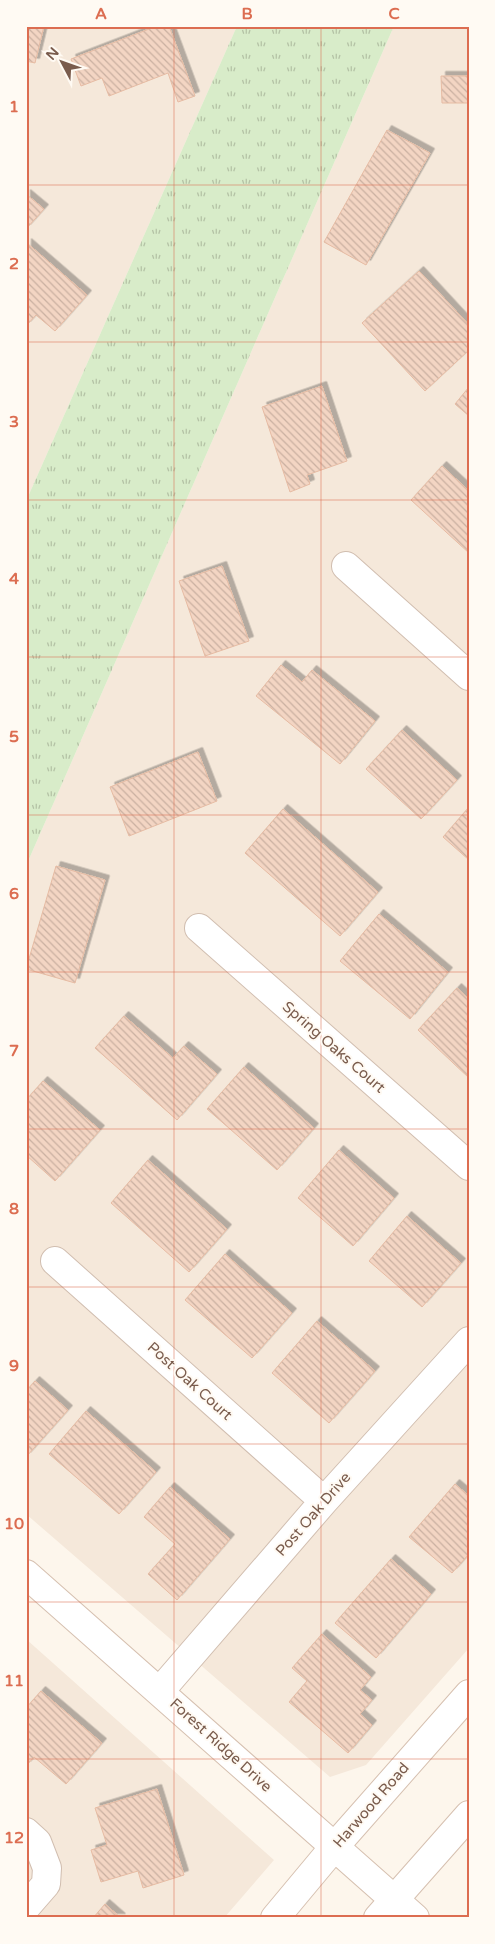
<svg xmlns="http://www.w3.org/2000/svg" width="495" height="1944" viewBox="0 0 495 1944" font-family="'Varela Round',sans-serif">
<style>
.residential{fill:#f5e8da}
.park{fill:url(#park-tufts)}
.building{fill:url(#building-back-hatch);stroke:#e6bba3;filter:url(#shadow)}
.lines{fill:none;stroke-linecap:round;stroke-linejoin:round}
.minor-casing{stroke:#d1beb0;stroke-width:30}
.secondary-casing{stroke:#d6c0b0;stroke-width:30}
.minor{stroke:#fff;stroke-width:28}
.secondary{stroke:#fff;stroke-width:28}
.grid{fill:none;stroke:#dc6d51;stroke-width:1;stroke-opacity:0.55}
.labels{text-anchor:middle;stroke-width:4;stroke-linejoin:round;paint-order:stroke}
.street-label{font-size:15px;fill:#7a5c4d;stroke:#fffaf3}
.neatline{fill:none;stroke:#dc6d51;stroke-width:2}
.grid-label{font-size:16px;text-anchor:middle;font-weight:bold;fill:#dc6d51}
</style>
<defs>
<pattern id="park-tufts" width="24" height="20" patternUnits="userSpaceOnUse" patternTransform="scale(1.25)"><rect width="24" height="20" fill="#d8ecc9"/><path d="M3 7l-1-3M5 7V3M7 7l1-3M15 17l-1-3M17 17v-4M19 17l1-3" fill="none" stroke="#b4c2a5"/></pattern>
<pattern id="building-back-hatch" width="6" height="6" patternUnits="userSpaceOnUse" patternTransform="scale(1.25)"><rect width="6" height="6" fill="#f3d5c3"/><path d="M-1 5l2 2M0 0l6 6M5-1l2 2" fill="none" stroke="#cab0a1"/></pattern>
<filter id="shadow"><feDropShadow dx="4.5" dy="-4.5" stdDeviation="0" flood-color="#0004"/></filter>
</defs>
<rect width="100%" height="100%" fill="#fdf6ec"/>
<path class="residential" d="M26,26H237L26,501Z
M394,26H469V1648L366,1765L330,1777L26,1514V866Z
M26,1639L274,1860L224,1918H26Z"/>
<path class="park" d="M237,26H394L26,866V501Z"/>
<path class="building" d="M26,26H44L35,63L26,61Z
M157,26H169L195,96L178,102L168,73L109,96L102,78L81,86L71,59Z
M441,76H469V103H442Z
M387,130L430,153L366,265L324,242Z
M26,194L44,209L26,229Z
M27,243L87,295L55,331L36,315L26,326Z
M419,271L469,325V350L425,391L362,323Z
M322,386L347,461L307,475L310,484L290,492L262,407Z
M469,387V416L455,404Z
M442,466L469,491V553L411,500Z
M222,566L249,641L205,656L179,581Z
M281,665L302,682L312,670L375,721L340,764L256,696Z
M402,730L457,780L421,819L366,769Z
M198,752L217,801L129,836L110,787Z
M469,807V860L443,837Z
M283,809L378,892L340,936L245,853Z
M56,866L105,880L75,983L26,969Z
M379,914L448,972L410,1019L340,961Z
M457,988L469,999V1078L418,1030Z
M124,1016L173,1058L184,1046L217,1074L177,1120L95,1048Z
M244,1067L314,1128L277,1170L207,1109Z
M43,1081L100,1130L55,1181L26,1155V1100Z
M339,1150L394,1198L353,1246L298,1198Z
M148,1160L227,1229L189,1272L111,1203Z
M407,1216L461,1263L422,1307L369,1261Z
M225,1254L292,1313L252,1358L185,1300Z
M317,1321L375,1371L329,1423L272,1373Z
M35,1381L68,1410L26,1457V1391Z
M86,1411L156,1472L119,1514L49,1454Z
M455,1484L469,1496V1554L452,1573L409,1537Z
M170,1487L230,1539L177,1600L148,1574L175,1544L144,1517Z
M391,1559L431,1594L376,1658L335,1623Z
M322,1634L371,1677L360,1690L372,1700L360,1714L372,1725L348,1753L289,1702L307,1681L292,1668Z
M41,1691L102,1743L66,1784L34,1757L26,1766V1708Z
M157,1789L184,1875L143,1888L138,1871L101,1882L91,1850L107,1845L95,1808Z
M105,1904L121,1918H93Z"/>
<g class="lines">
<g class="minor-casing">
<path id="minor" d="M346,566L469,676
M199,928L469,1166
M55,1261L324,1501
M160,1691L324,1501L469,1341
M26,1832L37,1842L47,1868L46,1884L26,1907"/>
</g>
<g class="secondary-casing">
<path id="secondary" d="M26,1574L415,1918
M275,1918L335,1846L469,1694
M378,1918L469,1815"/>
</g>
<use href="#minor" class="minor"/>
<use href="#secondary" class="secondary"/>
</g>
<path class="grid" d="M174,26V1918M321,26V1918M26,185H469M26,342H469M26,500H469M26,657H469M26,815H469M26,972H469M26,1129H469M26,1287H469M26,1444H469M26,1602H469M26,1759H469"/>
<g class="labels">
<g class="street-label">
<text transform="translate(334 1047) rotate(41)" y="5">Spring Oaks Court</text>
<text transform="translate(190 1381) rotate(42)" y="5">Post Oak Court</text>
<text transform="translate(313 1514) rotate(-49)" y="5">Post Oak Drive</text>
<text transform="translate(221 1745) rotate(42)" y="5">Forest Ridge Drive</text>
<text transform="translate(371 1805) rotate(-49)" y="5">Harwood Road</text>
</g>
</g>
<rect width="495" height="1944" fill="none" stroke="#fffaf3" stroke-width="55"/>
<g transform="translate(62 62) rotate(311)" stroke="#fffaf3" stroke-width="4" paint-order="stroke">
<path d="M0-4L9 19L0 12L-9 19Z" fill="#7a5c4d"/>
<text y="-8" font-size="14" font-weight="bold" text-anchor="middle" fill="#7a5c4d">N</text>
</g>
<rect x="28" y="28" width="440" height="1888" class="neatline"/>
<g class="grid-label">
<text x="101" y="19">A</text>
<text x="247" y="19">B</text>
<text x="394" y="19">C</text>
<text x="14" y="112">1</text>
<text x="14" y="269">2</text>
<text x="14" y="427">3</text>
<text x="14" y="584">4</text>
<text x="14" y="742">5</text>
<text x="14" y="899">6</text>
<text x="14" y="1056">7</text>
<text x="14" y="1214">8</text>
<text x="14" y="1371">9</text>
<text x="14" y="1529">10</text>
<text x="14" y="1686">11</text>
<text x="14" y="1843">12</text>
</g>
</svg>
